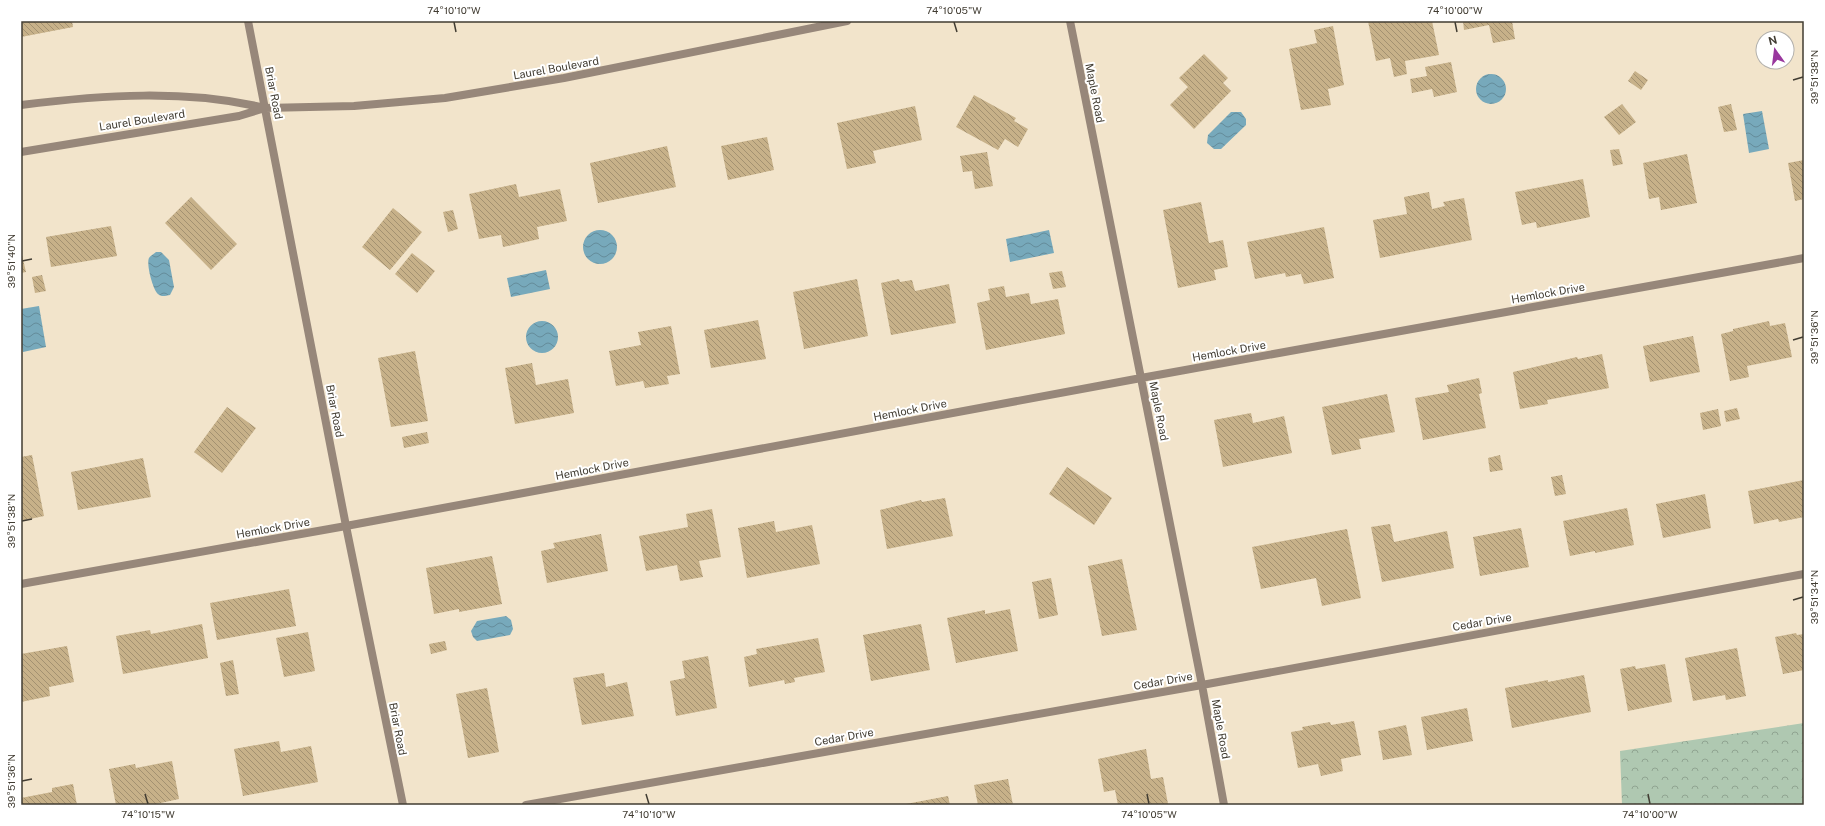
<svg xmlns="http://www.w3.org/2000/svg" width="1825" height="826" viewBox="0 0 1825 826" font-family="'Public Sans',sans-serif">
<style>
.forest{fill:url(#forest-crowns)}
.water{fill:url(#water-waves)}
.building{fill:url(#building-back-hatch)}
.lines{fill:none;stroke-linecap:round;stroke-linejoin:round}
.street{stroke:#97877a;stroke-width:8}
.ticks{fill:none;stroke:#413c32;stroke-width:1.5}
.labels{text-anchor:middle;stroke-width:4;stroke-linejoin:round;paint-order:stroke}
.street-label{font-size:11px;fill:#413c32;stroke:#fff}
.neatline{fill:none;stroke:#413c32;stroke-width:1.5}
.ticks-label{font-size:10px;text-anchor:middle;fill:#413c32}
</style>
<defs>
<pattern id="forest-crowns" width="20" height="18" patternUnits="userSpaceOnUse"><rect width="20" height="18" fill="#afc8b1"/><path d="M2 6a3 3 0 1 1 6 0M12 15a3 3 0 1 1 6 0" fill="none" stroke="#90a491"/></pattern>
<pattern id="water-waves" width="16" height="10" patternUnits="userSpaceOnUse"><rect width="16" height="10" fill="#77a9bb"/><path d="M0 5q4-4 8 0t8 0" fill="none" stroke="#638b99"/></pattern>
<pattern id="building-back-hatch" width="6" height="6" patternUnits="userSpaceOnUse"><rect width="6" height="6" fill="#c7b189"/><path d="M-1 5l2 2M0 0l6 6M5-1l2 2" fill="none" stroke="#a39171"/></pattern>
</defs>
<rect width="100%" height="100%" fill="#f2e4cb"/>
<path class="forest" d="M1804,723V805H1622L1620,751Z"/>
<path class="water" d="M1476 89a15 15 0 1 1 30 0a15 15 0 1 1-30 0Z
M1762,111L1769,149L1749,153L1743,114Z
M1231,112H1241L1246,119V125L1221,149H1214L1207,143L1208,135Z
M583 247a17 17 0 1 1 34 0a17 17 0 1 1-34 0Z
M1049,230L1054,253L1010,262L1006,239Z
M156,252H161L169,260L174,287L170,295C165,296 161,297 158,294C153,290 146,264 149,258C151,255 154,254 156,252Z
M546,270L550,289L511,297L507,278Z
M39,306L46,347L23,352L21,342V309Z
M526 337a16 16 0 1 1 32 0a16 16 0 1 1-32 0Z
M506,616L511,620L513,629L510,635L477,641L473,637L471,631L477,621Z"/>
<path class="building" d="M21,21H72L73,27L21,37Z
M1368,21H1432L1439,55L1405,61L1407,74L1394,77L1390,58L1376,61Z
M1463,21H1512L1515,39L1493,43L1489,25L1464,30Z
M1333,26L1344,85L1328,89L1331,105L1301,110L1289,49L1317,43L1314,30Z
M1204,54L1228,78L1223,83L1231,91L1194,129L1170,105L1188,87L1179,78Z
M1451,62L1457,92L1434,97L1432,89L1412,93L1410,79L1427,76L1425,67Z
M1635,71L1648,80L1641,90L1628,81Z
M974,95L1016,118L1014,121L1028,129L1018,147L1005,139L998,150L956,127Z
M1622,104L1636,122L1619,135L1604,117Z
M1731,104L1737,130L1724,132L1718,107Z
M915,106L922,140L873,151L876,163L847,169L837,123Z
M767,137L774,170L728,180L721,146Z
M667,146L676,187L598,203L590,163Z
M1619,149L1623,164L1613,166L1610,150Z
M987,152L993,186L975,189L972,171L963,172L960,156Z
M1687,154L1697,203L1661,210L1659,197L1649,199L1643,163Z
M1804,160V199L1795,201L1788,163Z
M1583,179L1590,217L1537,228L1536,222L1522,225L1515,192Z
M516,184L519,197L560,189L567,221L537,227L539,239L503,247L501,235L479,239L469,194Z
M1429,192L1432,209L1445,206L1443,202L1464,198L1472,240L1380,258L1373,220L1407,214L1404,197Z
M191,197L237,244L211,270L165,223Z
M1201,202L1209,243L1223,240L1228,267L1214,270L1216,280L1178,288L1163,210Z
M393,208L422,232L390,270L362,247Z
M453,210L458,229L448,232L443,212Z
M111,226L117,256L51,267L46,237Z
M1324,227L1334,278L1304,284L1301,274L1286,277L1285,273L1255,279L1247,242Z
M21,251L26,272L21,273Z
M412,253L435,271L417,293L395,274Z
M1062,271L1066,287L1053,289L1049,273Z
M42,275L46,291L35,293L32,277Z
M857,279L868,336L804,349L793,292Z
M899,279L900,282L912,280L915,291L949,284L956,323L891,335L881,283Z
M1004,286L1006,297L1029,293L1031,304L1058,299L1065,334L986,350L977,303L990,300L988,289Z
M758,320L766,359L711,368L704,330Z
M1769,321L1770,326L1785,323L1792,357L1747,366L1749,377L1730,381L1721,334L1733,331V329Z
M671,326L680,374L667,376L669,384L645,388L643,381L616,386L609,351L641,345L638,332Z
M1693,336L1700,372L1650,382L1643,346Z
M415,351L428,421L391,427L378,358Z
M1602,354L1609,388L1547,400L1548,404L1520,409L1513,372L1577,357L1578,359Z
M532,363L536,385L568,379L574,413L515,424L505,368Z
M1479,378L1482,393L1479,394L1486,428L1423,440L1415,398L1449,392L1447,385Z
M1387,394L1395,432L1359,439L1361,449L1332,455L1322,407Z
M227,407L256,428L222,473L194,452Z
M1737,408L1740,419L1726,422L1724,411Z
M1718,409L1721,426L1703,430L1700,413Z
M1251,413L1253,423L1284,416L1292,453L1223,467L1214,420Z
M427,432L429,443L404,448L402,437Z
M32,455L44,516L21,521V457Z
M1500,455L1503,470L1490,472L1488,458Z
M143,458L151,497L78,510L71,472Z
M1067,467L1112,498L1094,525L1049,494Z
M1562,475L1566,494L1555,496L1551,477Z
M1804,480V517L1779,522L1778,519L1754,524L1748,491Z
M1705,494L1711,528L1663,538L1656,504Z
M945,498L953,536L887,549L880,510L921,500L922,502Z
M1627,508L1634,545L1595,553V551L1570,556L1563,521Z
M712,509L721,557L699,561L703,577L680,581L677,565L646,571L639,536L688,527L686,514Z
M774,521L776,532L812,525L820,564L747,578L738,528Z
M1390,524L1394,542L1447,531L1454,568L1382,582L1371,527Z
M1521,528L1529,567L1480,576L1473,537Z
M1347,529L1361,598L1322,606L1316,578L1261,589L1252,547Z
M601,534L608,571L547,583L541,551L555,548L553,543Z
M492,556L502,604L459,612V609L434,614L426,568Z
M1122,559L1137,630L1102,636L1088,566Z
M1051,578L1058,615L1039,619L1032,582Z
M289,589L296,626L217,640L210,603Z
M1010,609L1018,651L956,663L947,618L985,610V614Z
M202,624L208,658L123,674L116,636L150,630L151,634Z
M921,624L930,670L871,681L863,635Z
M308,632L315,671L284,677L276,638Z
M1796,633L1797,635L1804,634V670L1783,674L1775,637Z
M818,638L825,672L794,678L795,682L785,684L784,680L749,687L744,657L757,654L756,649Z
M445,641L447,650L431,654L429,644Z
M67,646L74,682L49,687L50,696L21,702V654Z
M1737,648L1746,696L1726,700L1725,695L1693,701L1685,658Z
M708,656L717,708L676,716L670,681L685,678L682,661Z
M233,660L239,694L226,696L220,663Z
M1665,664L1672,702L1628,711L1620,669L1635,666L1636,669Z
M604,673L606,687L627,682L634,716L582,725L573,678Z
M1584,675L1591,712L1512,728L1505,688L1548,680V682Z
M487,688L499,752L468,758L456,694Z
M1467,708L1473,741L1427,750L1421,717Z
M1354,721L1361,755L1341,759L1343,771L1321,776L1318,764L1298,768L1291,732L1303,730L1302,727L1330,722L1331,725Z
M1406,725L1412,755L1383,760L1378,731Z
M279,741L281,752L311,746L318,782L243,796L234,749Z
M1146,749L1151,779L1163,777L1168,804L1118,805L1115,790L1104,792L1098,759Z
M172,761L179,799L156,804V805H116L109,769L135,764L136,768Z
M1008,779L1013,805H978L974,785Z
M73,784L77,805H21V798L52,792V788Z
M948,796L950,805H907L906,804Z"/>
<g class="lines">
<path class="street" d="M248,21L346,526L403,805
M1070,21L1202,685L1224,805
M21,105C101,95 186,89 265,108
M21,152L239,116L265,108L354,106L445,98L564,78L847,21
M21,584L346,526L1141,378L1804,258
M526,805L1202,685L1804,574"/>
</g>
<path class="ticks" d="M454,22L456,32M954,22L957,32M1455,22L1457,32M1793,80L1803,77M22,261L32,259M1793,340L1803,337M22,521L32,519M1793,600L1803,597M22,781L32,779M145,794L148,804M646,794L649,804M1147,794L1149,804M1648,794L1650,804"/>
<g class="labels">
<g class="street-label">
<text transform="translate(556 68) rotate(-10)" y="4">Laurel Boulevard</text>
<text transform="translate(274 93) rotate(79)" y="4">Briar Road</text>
<text transform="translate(1095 93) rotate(79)" y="4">Maple Road</text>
<text transform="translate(142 120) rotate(-9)" y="4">Laurel Boulevard</text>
<text transform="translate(1548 293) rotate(-10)" y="4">Hemlock Drive</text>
<text transform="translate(1229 351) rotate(-10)" y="4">Hemlock Drive</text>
<text transform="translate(910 410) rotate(-11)" y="4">Hemlock Drive</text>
<text transform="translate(335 411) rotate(79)" y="4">Briar Road</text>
<text transform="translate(1159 411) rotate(79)" y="4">Maple Road</text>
<text transform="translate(592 469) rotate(-11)" y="4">Hemlock Drive</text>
<text transform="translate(273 528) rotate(-10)" y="4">Hemlock Drive</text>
<text transform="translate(1482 622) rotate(-10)" y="4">Cedar Drive</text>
<text transform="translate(1163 681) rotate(-10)" y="4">Cedar Drive</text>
<text transform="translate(398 729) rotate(79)" y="4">Briar Road</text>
<text transform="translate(1221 729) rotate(80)" y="4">Maple Road</text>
<text transform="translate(844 737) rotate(-10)" y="4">Cedar Drive</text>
</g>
</g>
<rect width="1825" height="826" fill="none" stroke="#ffffff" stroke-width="44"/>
<g transform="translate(1775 50) rotate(346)"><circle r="19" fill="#ffffff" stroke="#b3b1ad"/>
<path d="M0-3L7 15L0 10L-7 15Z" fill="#99379e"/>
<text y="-6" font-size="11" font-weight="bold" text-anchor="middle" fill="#413c32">N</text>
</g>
<rect x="22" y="22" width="1781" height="782" class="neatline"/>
<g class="ticks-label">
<text x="454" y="14">74°10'10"W</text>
<text x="954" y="14">74°10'05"W</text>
<text x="1455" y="14">74°10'00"W</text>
<text transform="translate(1814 77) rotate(-90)" y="4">39°51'38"N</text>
<text transform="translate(11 261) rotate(-90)" y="4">39°51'40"N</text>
<text transform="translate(1814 337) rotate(-90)" y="4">39°51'36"N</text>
<text transform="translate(11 521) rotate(-90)" y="4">39°51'38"N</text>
<text transform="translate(1814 597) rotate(-90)" y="4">39°51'34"N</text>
<text transform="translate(11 781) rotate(-90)" y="4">39°51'36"N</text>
<text x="148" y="818">74°10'15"W</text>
<text x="649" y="818">74°10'10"W</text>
<text x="1149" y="818">74°10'05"W</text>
<text x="1650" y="818">74°10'00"W</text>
</g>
</svg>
